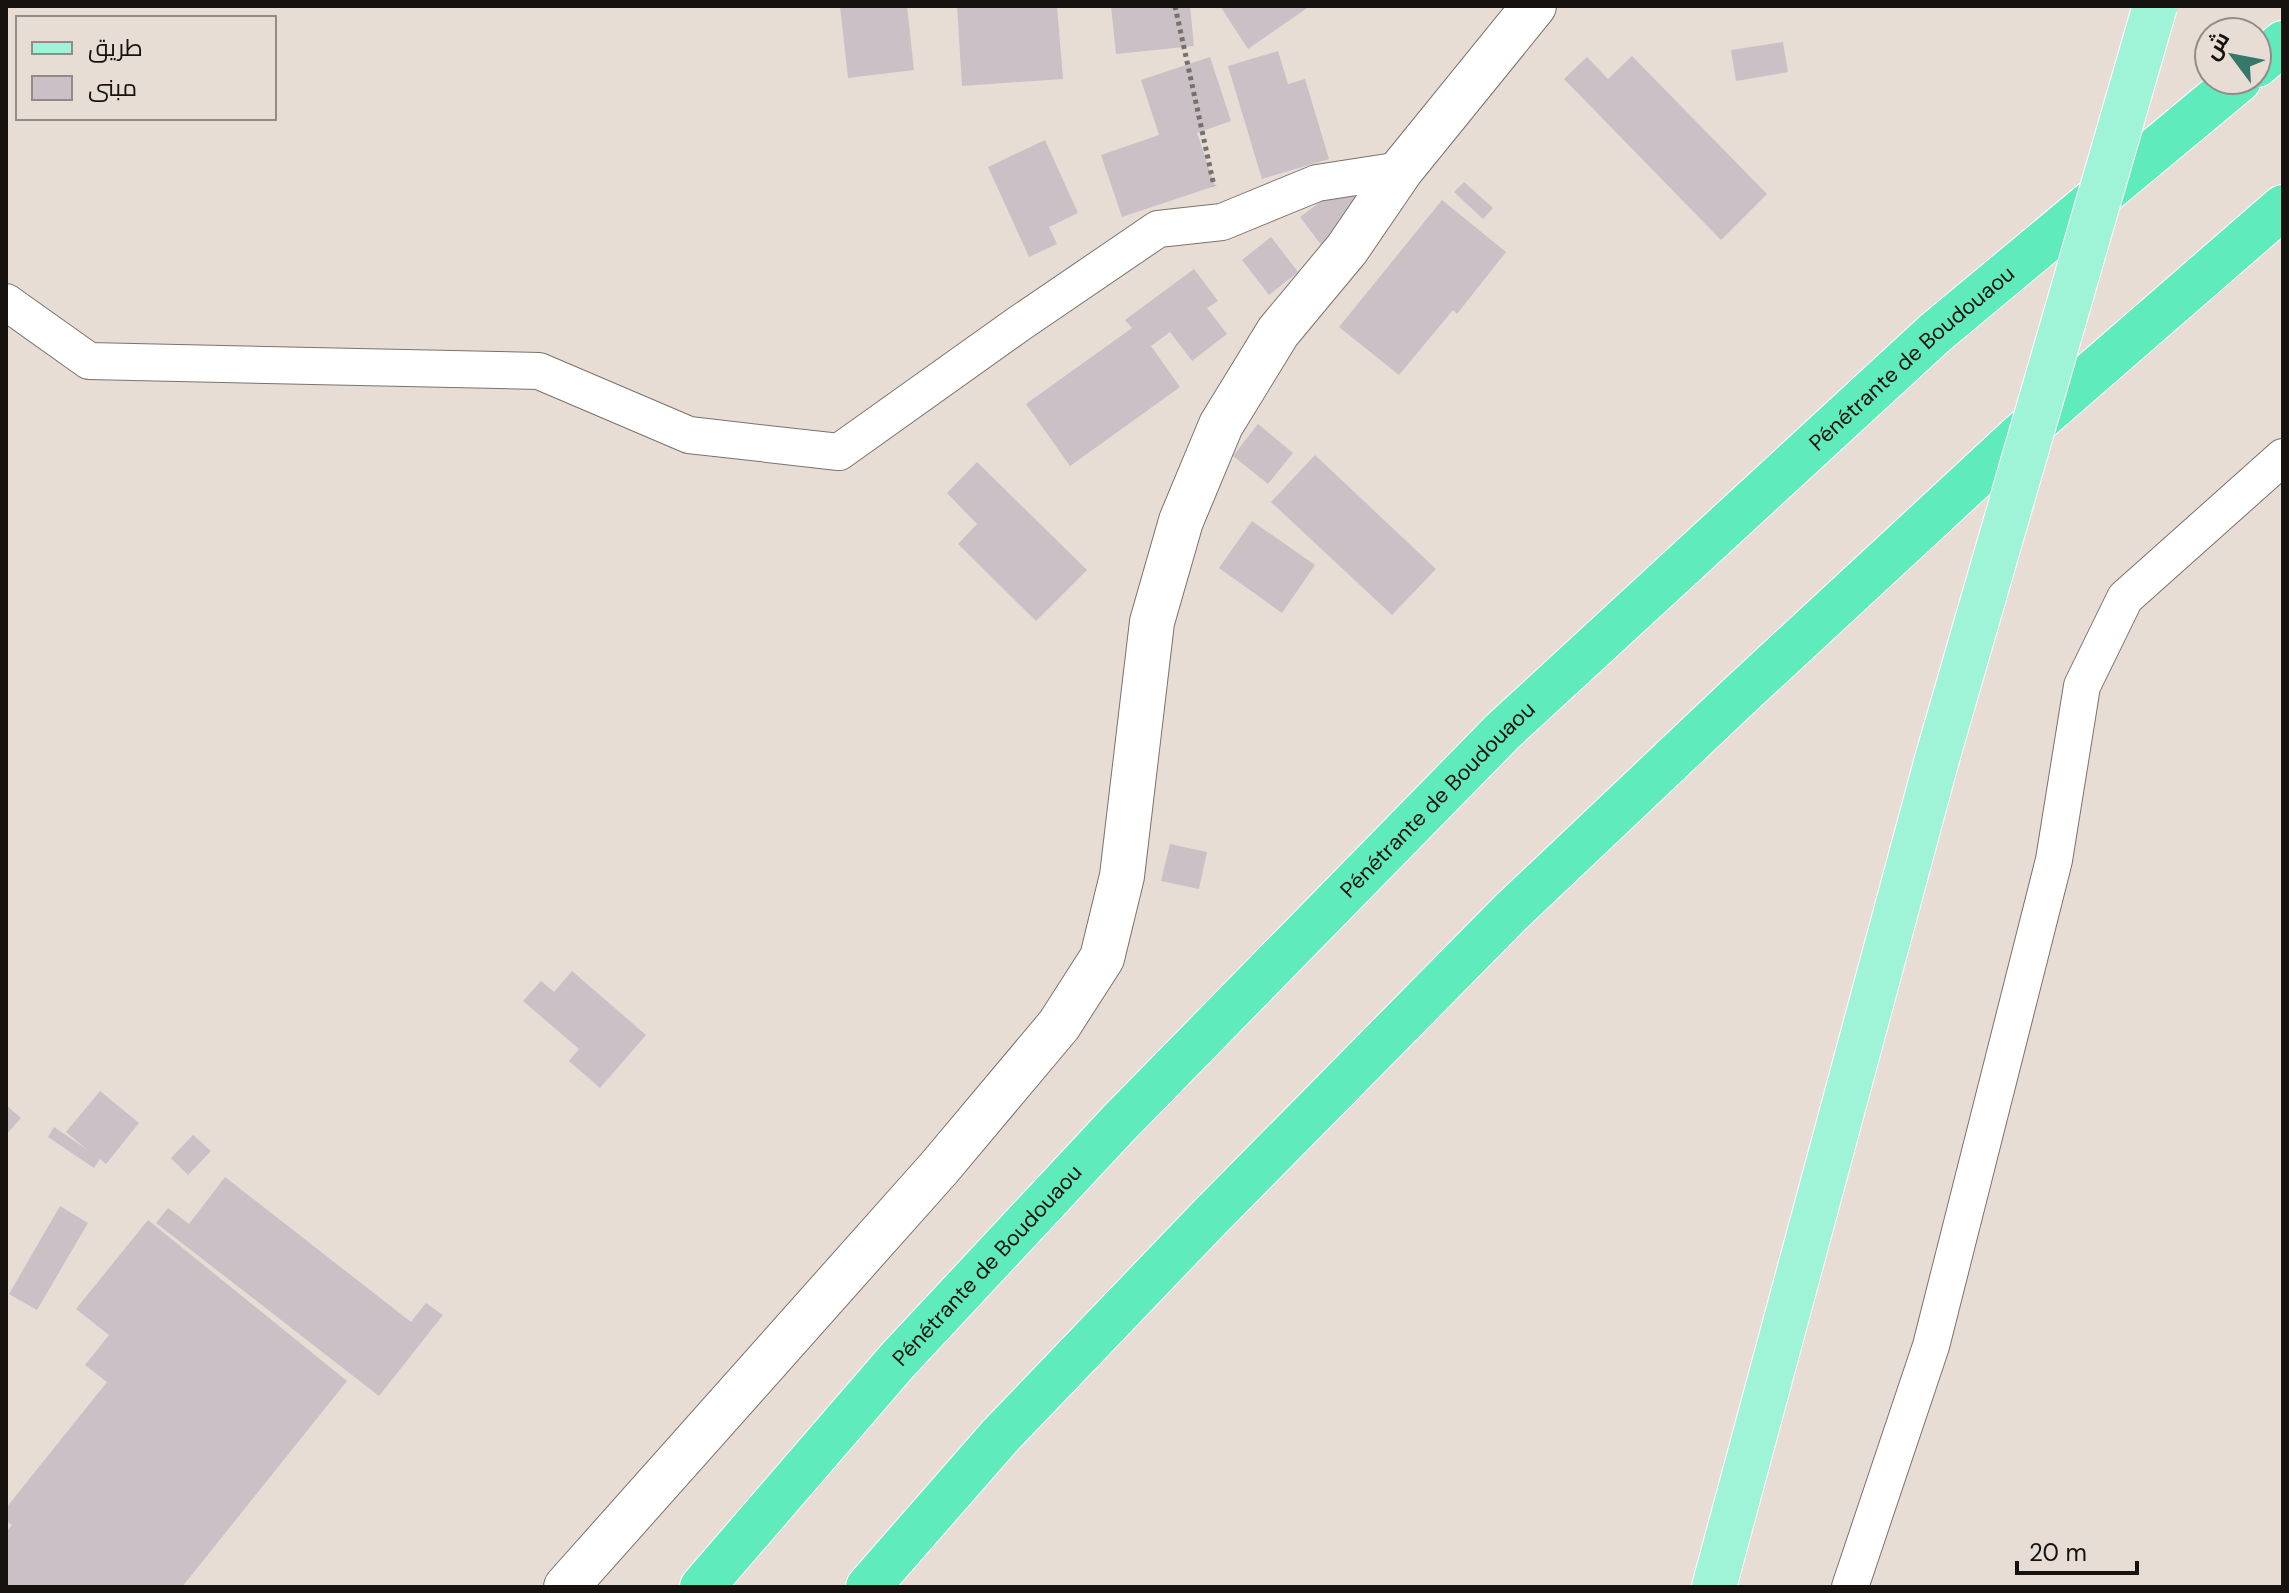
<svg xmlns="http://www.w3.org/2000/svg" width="2289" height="1593" viewBox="0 0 2289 1593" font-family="'DM Sans',Cairo,sans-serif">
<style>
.building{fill:#cbc0c6}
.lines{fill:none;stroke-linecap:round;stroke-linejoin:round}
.minor-casing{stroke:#7b726b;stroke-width:38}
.tertiary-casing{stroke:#7b726b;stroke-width:46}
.primary-casing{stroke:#fff;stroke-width:46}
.motorway-casing{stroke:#fff;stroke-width:46}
.path{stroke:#76706a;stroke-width:5;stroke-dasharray:4 4;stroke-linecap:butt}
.minor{stroke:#fff;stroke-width:36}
.tertiary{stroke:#fff;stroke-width:44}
.primary{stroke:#9ff3d7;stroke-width:44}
.motorway{stroke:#5febbc;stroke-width:44}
.primary-bridge-casing{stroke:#fff;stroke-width:46;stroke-linecap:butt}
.primary-bridge{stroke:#9ff3d7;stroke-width:44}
.labels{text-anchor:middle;stroke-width:6;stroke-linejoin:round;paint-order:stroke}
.street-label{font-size:22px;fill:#15120f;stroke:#e7ddd5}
</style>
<rect width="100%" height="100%" fill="#e7ddd5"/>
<path class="building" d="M840,6H907L914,70L848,78Z
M957,6H1057L1063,79L962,86Z
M1111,6H1190L1194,46L1116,54Z
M1220,6H1310L1248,49Z
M1783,42L1788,72L1736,81L1731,50Z
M1278,51L1288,84L1305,79L1329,159L1262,179L1228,66Z
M1632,56L1767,194L1721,240L1564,79L1587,57L1608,79Z
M1210,57L1231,121L1197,133L1215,186L1122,217L1101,155L1159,135L1141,80Z
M1045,140L1078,213L1049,227L1057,244L1029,257L988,167Z
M1464,182L1493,208L1483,219L1454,192Z
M1344,184L1366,211L1322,246L1300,217Z
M1442,200L1506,252L1457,314L1453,310L1399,375L1339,327Z
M1271,237L1298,272L1269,295L1242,260Z
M1194,269L1218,301L1207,308L1227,334L1192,361L1170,332L1151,346L1180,387L1070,466L1026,404L1132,328L1125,320Z
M1258,424L1293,453L1268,484L1233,456Z
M1315,455L1436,569L1392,615L1271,502Z
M977,462L1087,570L1036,621L958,544L977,524L947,493Z
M1252,521L1315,565L1282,613L1219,568Z
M1170,844L1207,852L1199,889L1161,881Z
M572,971L646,1035L600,1088L569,1061L579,1049L523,1001L541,981L554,992Z
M100,1091L139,1123L106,1164L100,1159L94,1168L48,1137L54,1127L89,1151L66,1132Z
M6,1105L21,1118L6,1135Z
M193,1135L211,1151L188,1175L171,1158Z
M225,1177L411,1322L426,1303L443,1315L379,1396L156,1223L168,1208L189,1224Z
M60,1206L88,1223L37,1310L9,1294Z
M148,1220L347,1381L182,1587H6V1532L12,1525L6,1521V1508L107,1382L85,1365L109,1335L76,1309Z"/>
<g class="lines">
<g class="minor-casing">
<path id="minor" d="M6,302L89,361L539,371L689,435L839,452L1020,323L1158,229L1222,222L1317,183L1401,170
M1850,1587L1931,1346L2054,860L2082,686L2125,598L2283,457"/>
</g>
<g class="tertiary-casing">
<path id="tertiary" d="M566,1587L939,1168L1059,1025L1102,958L1122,876L1152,622L1181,521L1221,425L1278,332L1347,249L1401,170L1534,6"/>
</g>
<g class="primary-casing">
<path id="primary" d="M1714,1587L1937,759"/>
</g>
<g class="motorway-casing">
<g id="motorway">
<path d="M2257,65L2283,43"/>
<path id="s1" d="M702,1587L897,1361L1119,1123L1503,731L1935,333L2239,80"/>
<path d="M868,1587L1000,1436L1209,1218L1511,912L1738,697L2022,434L2283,207"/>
</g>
</g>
<path class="path" d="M1175,6L1214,186"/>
<use href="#minor" class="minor"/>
<use href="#tertiary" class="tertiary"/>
<use href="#primary" class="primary"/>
<use href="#motorway" class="motorway"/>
<g class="primary-bridge-casing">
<path id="primary-bridge" d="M1937,759L2155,6"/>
</g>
<use href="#primary-bridge" class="primary-bridge"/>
</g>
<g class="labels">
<g class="street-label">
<text dy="8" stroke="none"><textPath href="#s1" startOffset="1726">Pénétrante de Boudouaou</textPath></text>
<text dy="8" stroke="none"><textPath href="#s1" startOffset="1078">Pénétrante de Boudouaou</textPath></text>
<text dy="8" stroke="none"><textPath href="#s1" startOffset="430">Pénétrante de Boudouaou</textPath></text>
</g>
</g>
<rect width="2289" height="1593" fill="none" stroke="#15120f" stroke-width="16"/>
<rect x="16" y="16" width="260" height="104" fill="#e7ddd5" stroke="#938c86" stroke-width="2"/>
<rect x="32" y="42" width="40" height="12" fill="#9ff3d7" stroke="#938c86" stroke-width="2"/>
<text x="88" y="56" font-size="24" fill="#15120f">طريق</text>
<rect x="32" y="76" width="40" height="24" fill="#cbc0c6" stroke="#938c86" stroke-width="2"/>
<text x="88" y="96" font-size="24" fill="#15120f">مبنى</text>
<g transform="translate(2233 56) rotate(302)"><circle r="38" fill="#e7ddd5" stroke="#938c86" stroke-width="2"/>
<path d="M0-6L14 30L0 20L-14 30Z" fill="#36796b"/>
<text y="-12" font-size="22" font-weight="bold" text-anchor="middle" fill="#15120f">ش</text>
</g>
<path d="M2017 1561v12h120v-12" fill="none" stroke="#15120f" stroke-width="4"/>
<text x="2029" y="1561" font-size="24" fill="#15120f" stroke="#e7ddd5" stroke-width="6" paint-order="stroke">20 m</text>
</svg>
